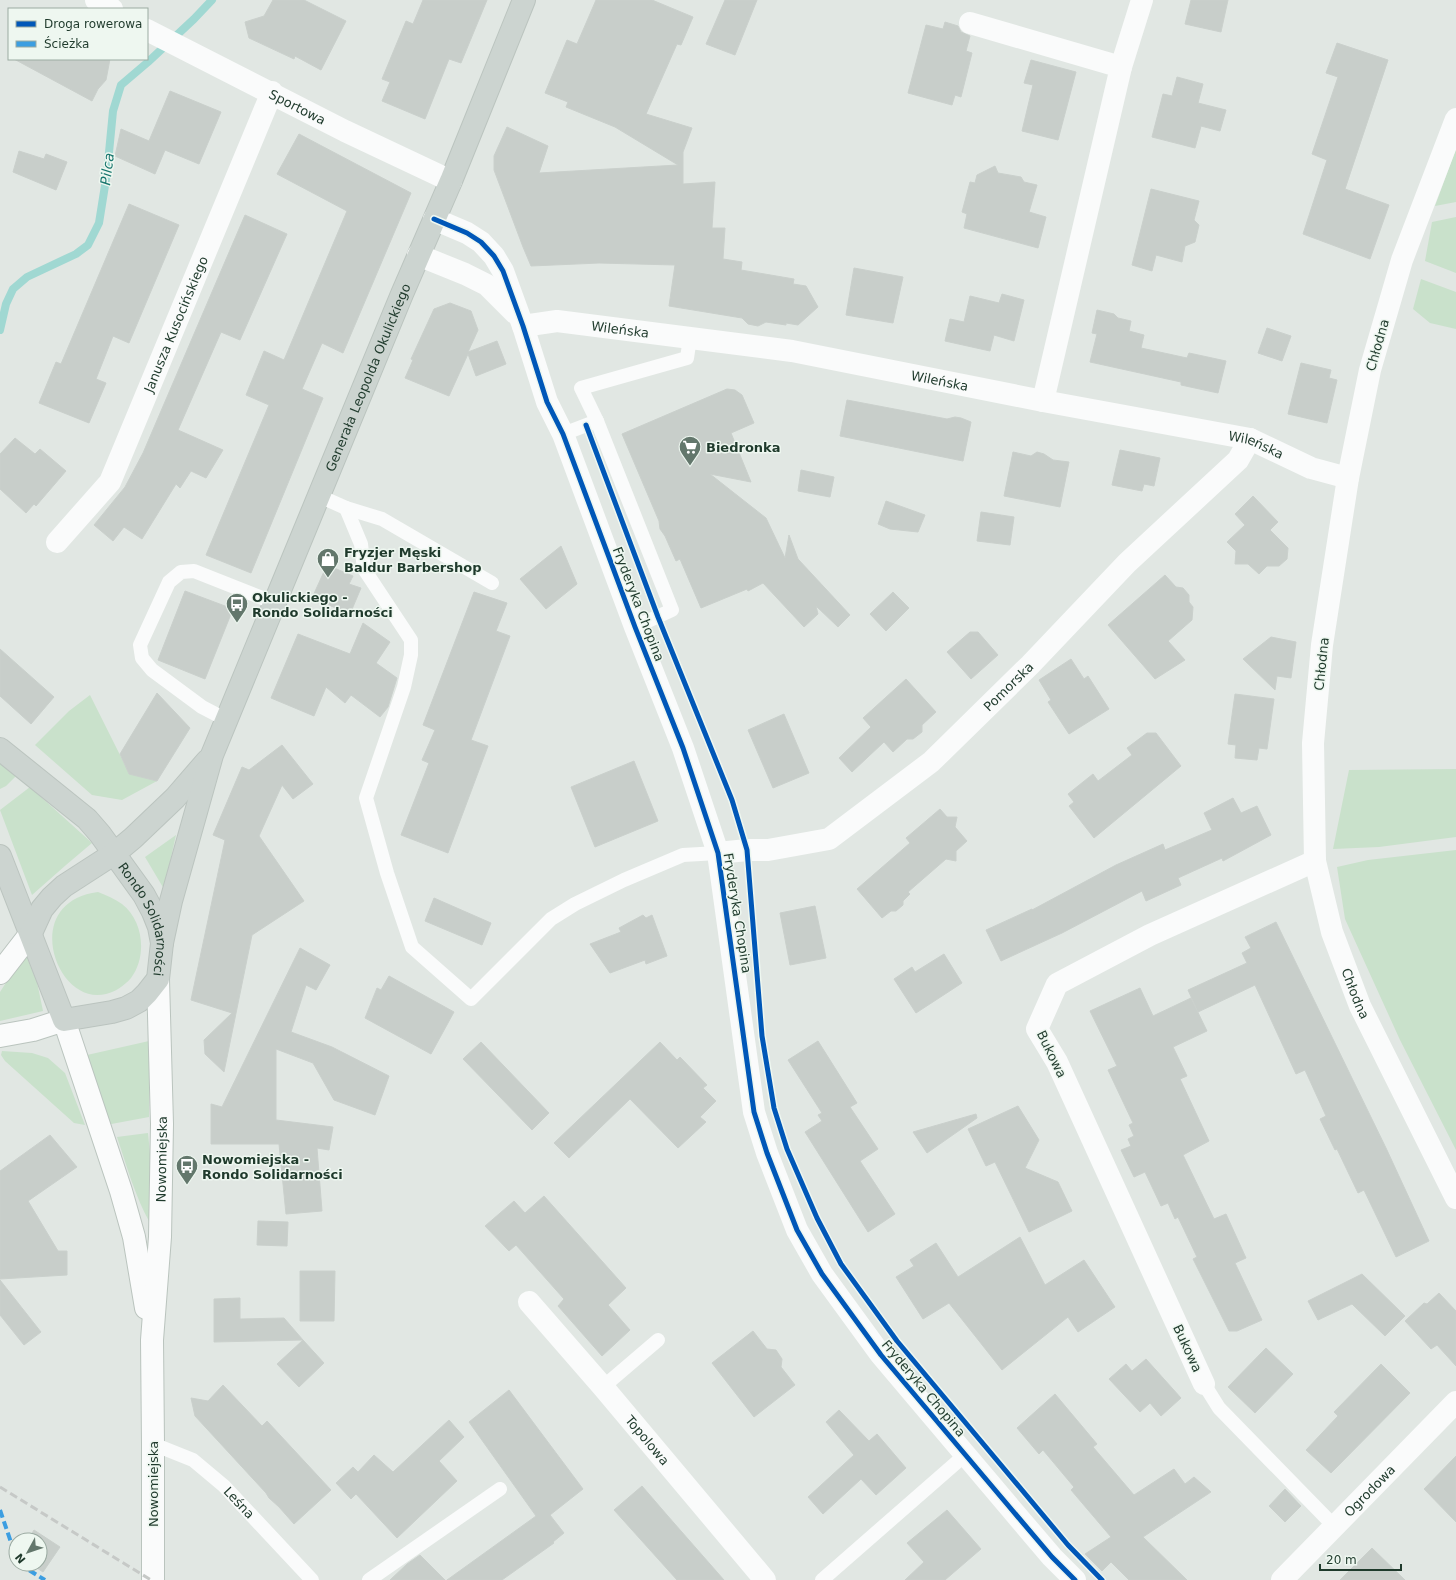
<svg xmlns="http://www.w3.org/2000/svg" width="1456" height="1580" viewBox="0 0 1456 1580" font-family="'DejaVu Sans',sans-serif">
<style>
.green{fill:#c9e1cb}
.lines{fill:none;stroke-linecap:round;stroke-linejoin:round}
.stream{stroke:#a0d8d2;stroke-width:8}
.building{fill:#c8ceca;stroke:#cad0cc}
.secondary-casing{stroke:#bac4be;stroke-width:24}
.primary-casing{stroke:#bbc4bf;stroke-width:24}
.lane{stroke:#fafbfb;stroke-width:14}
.street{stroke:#fafbfb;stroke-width:22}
.secondary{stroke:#fafbfb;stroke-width:22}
.primary{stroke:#ccd4d0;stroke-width:22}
.rail{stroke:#c6c9c7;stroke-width:3;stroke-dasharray:8 4;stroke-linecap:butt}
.quiet{stroke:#3c9ee1;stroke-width:4;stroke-dasharray:8 4;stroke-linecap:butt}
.cycleway-casing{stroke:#eef7f0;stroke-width:8}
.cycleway{stroke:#0057b8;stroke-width:5}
.labels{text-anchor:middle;stroke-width:3;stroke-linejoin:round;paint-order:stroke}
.street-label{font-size:13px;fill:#1f3a2c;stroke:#eef7f0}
.poi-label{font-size:13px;font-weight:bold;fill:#1f3a2c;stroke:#eef7f0;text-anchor:start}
.water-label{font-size:14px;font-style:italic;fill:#19766e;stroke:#eef7f0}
</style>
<rect width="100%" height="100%" fill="#e1e7e3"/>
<path class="green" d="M1456,149V202L1435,206Z
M1456,217V273L1425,261L1432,222Z
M1421,279L1456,292V329L1430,323L1413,309Z
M90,695L129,773L157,781L122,800L92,795L35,745L69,711Z
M0,762L16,776L6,786L0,789Z
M1456,769V837L1379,847L1333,849L1349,770Z
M30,787L92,843L66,865L32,895L0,810Z
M176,835L164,889L145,857Z
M1456,850V1150L1400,1040L1345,919L1337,867L1368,860Z
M98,892C106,895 115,899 122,904C144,921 147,957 131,978C124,986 115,992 106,994C56,1007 19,902 98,892Z
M25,953L37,982L43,1011L0,1021V992Z
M149,1041V1117L106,1125L87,1055Z
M2,1051L32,1053L48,1058L65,1073L85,1125L74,1123L5,1061L1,1055Z
M148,1133L152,1174L150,1223C135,1196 127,1167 117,1137Z"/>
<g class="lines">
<path class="stream" d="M0,330L6,304L13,289L27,277L76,254L88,245L99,223L107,173L113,111L121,85L148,62L194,19L212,0"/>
</g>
<path class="building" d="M273,0H304L346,21L321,70L295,56L294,59L249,38L245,22L264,16Z
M423,0H487L461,63L449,59L425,119L382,101L390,82L382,79L406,21L413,24Z
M596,0H652L693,17L681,45L677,44L646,114L692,128L683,152V184L715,182L712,228H725L723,259L742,262L741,270L794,279L793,284L806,286L818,307L798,325L786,323V325L766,322L758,326L748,324L742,318L669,306L675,265L599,263L531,266L523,247L494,170V156L507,127L548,146L539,173L678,165L615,127L566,107L568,102L545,93L567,40L577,44Z
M725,0H757L735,55L706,44Z
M1191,0H1228L1221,32L1185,24Z
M945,22L958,26L961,32L970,36L966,51L972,53L961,97L955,95L952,105L908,93L926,25L943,29Z
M1337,43L1388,60L1345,189L1389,205L1370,259L1303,234L1327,160L1312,154L1338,77L1326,73Z
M14,59H110L106,80L98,89L92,101Z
M1031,60L1076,72L1058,140L1022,131L1033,85L1024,83Z
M1177,77L1203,84L1198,103L1226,110L1220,131L1201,126L1195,148L1152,137L1163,94L1172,96Z
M170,91L221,112L199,164L165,150L155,174L115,156L121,129L149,141Z
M299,134L411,193L343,353L322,343L302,389L323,398L251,573L206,555L269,405L246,395L264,351L284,360L347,211L277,174Z
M19,151L44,159L46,154L67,162L56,190L13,172Z
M995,166L998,173L1021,177L1024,182L1037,185L1029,212L1046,217L1038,248L964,228L967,214L962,212L970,182L975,183L977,175Z
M1151,189L1199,201L1194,220L1199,225L1195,242L1185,246L1182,262L1156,255L1152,271L1132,265Z
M129,204L179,225L129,343L113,336L96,379L106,383L89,423L39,403L56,362L61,364Z
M245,215L287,234L240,340L221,332L178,430L223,450L206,478L191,471L180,488L176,484L142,539L124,527L113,541L94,525L125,487L143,453Z
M854,268L903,277L893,323L846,315Z
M1002,294L1024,300L1014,341L994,335L990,351L945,341L950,319L964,322L970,296L999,303Z
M450,303L471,311L478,330L468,352L497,341L506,364L476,376L468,354L449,396L405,378L413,360L411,359L434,309Z
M1097,310L1114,314L1118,318L1131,321L1129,331L1144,335L1141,348L1187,358L1189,353L1226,361L1218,393L1181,385V382L1090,362L1097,334L1092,333Z
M1267,328L1291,336L1282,361L1258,353Z
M1301,363L1331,370L1329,378L1337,380L1327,423L1288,414Z
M727,389L735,390L742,395L754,423L731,433L751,482L710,474L766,518L785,558L789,535L798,559L850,615L838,627L816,606L818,614L804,627L763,583L748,591L747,589L701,608L680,559L676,561L665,536L660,529L659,521L622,434Z
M847,400L947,419L955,417L961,418L971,422L963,461L840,436Z
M15,438L35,454L40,449L66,471L36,506L34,504L26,513L0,489V454Z
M1120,450L1160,458L1154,486L1144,484L1142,491L1112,485Z
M1013,452L1031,456L1037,452L1044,454L1053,460L1069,462L1060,507L1004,496Z
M801,470L834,477L830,497L798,491Z
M1253,496L1278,522L1270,530L1288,548L1287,559L1279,566H1267L1259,574L1248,564H1235L1236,551L1227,542L1245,525L1235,514Z
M886,501L925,515L918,532L890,529L878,524Z
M981,512L1014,517L1010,545L977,541Z
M561,546L577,584L546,609L520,579Z
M327,565L353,576L349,584L361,588L350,614L312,598Z
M1165,575L1176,587L1183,588L1189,595V602L1193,607L1192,620L1168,641L1185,660L1155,679L1108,625Z
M185,591L233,609L205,679L158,660Z
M474,592L507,603L496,631L510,636L471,740L488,746L448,853L401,835L429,763L422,760L435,730L423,725Z
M893,592L909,608L886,631L870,614Z
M363,623L390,642L376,663L397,678L388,707L380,717L351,695L345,703L326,687L314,716L271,698L298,634L350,654Z
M970,632H978L998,655L971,679L947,652Z
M1271,637L1296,642L1291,678L1277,676L1275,690L1243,659Z
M0,649L54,697L31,724L0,696Z
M1071,659L1084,679L1088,676L1109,709L1069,734L1048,702L1051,700L1039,680Z
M906,679L936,712L922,725V732L913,739H907L893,752L884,742L852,772L839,758L871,727L863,718Z
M157,693L190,728L157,781L129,774L120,754Z
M1235,694L1274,699L1267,749L1259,748L1257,760L1235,758L1236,745L1228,744Z
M784,714L809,773L773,788L748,730Z
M1147,733H1156L1181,766L1094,838L1069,806L1074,802L1068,794L1093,774L1098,781L1132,755L1127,748Z
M282,745L313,784L293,799L282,785L259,836L304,901L252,935L224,1072L205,1054L204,1040L232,1013L191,1000L225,840L213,835L242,767L249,770Z
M634,761L658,821L595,847L571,787Z
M1233,798L1241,813L1257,806L1271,835L1223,861L1222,858L1178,878L1181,885L1146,901L1142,891L1062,933L1001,961L986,930L1032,909V910L1116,865L1163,844L1165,850L1212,830L1204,813Z
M940,809L947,817H957L955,827L967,841L956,851V861L946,859L908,892L910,894L903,901V905L896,911H891L882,918L857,889L910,843L906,838Z
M434,898L491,923L482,945L425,921Z
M815,906L826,958L790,965L780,913Z
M643,915L646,918L652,915L667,956L646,964L645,960L610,973L590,944L621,932L619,928Z
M1276,922L1386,1148L1429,1241L1396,1257L1364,1190L1358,1193L1337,1149L1335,1150L1320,1119L1326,1116L1305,1070L1296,1074L1255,985L1198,1012L1188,990L1247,963L1242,953L1251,948L1245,937Z
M300,948L330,965L316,990L306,985L291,1032L332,1047L389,1076L375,1115L334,1100L313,1063L276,1049V1120L333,1127L329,1150L317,1148L322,1211L286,1214L279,1144H211V1104L222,1107Z
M944,954L962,983L916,1013L894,979L912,967L915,972Z
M389,976L454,1012L431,1054L365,1018L377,988L381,990Z
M1140,988L1153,1016L1191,998L1207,1031L1173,1047L1187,1076L1180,1079L1209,1141L1183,1155L1214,1219L1226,1214L1246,1258L1235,1263L1262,1320L1237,1331H1229L1193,1259L1197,1257L1178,1217L1175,1219L1168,1203L1161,1206L1145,1172L1134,1177L1121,1150L1131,1146L1128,1139L1134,1136L1129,1125L1133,1123L1108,1070L1117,1066L1090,1011Z
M818,1041L857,1103L850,1107L878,1149L860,1161L895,1214L868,1232L805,1132L822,1121L818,1115L822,1113L788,1060Z
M481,1042L549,1113L532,1130L463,1059Z
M660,1042L677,1060L680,1057L707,1085L703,1088L716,1101L700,1117L706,1122L678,1148L630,1099L569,1158L554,1143Z
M1018,1106L1039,1140L1025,1168L1058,1182L1072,1211L1029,1232L995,1162L986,1166L968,1129Z
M976,1114L977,1118L927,1153L913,1132Z
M50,1135L77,1167L28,1201L58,1251H67V1275L0,1279V1171Z
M544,1196L626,1288L608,1305L630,1330L602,1356L558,1306L564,1299L516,1245L509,1251L485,1226L514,1201L525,1213Z
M258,1221L288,1222L287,1246L257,1245Z
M1020,1237L1045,1285L1084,1260L1115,1307L1078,1332L1068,1317L1002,1370L949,1303L923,1319L896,1277L914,1266L910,1260L936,1243L958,1277Z
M300,1271H335L334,1321H300Z
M1362,1274L1405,1316L1385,1336L1352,1304L1318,1320L1308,1301Z
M0,1280L41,1332L24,1345L0,1315Z
M1439,1293L1456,1311V1366L1437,1345L1431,1349L1405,1321L1424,1303L1427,1304Z
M240,1298V1319L284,1318L303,1340L214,1342V1299Z
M753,1331L767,1349L776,1350L782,1359L781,1367L795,1385L754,1417L712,1363Z
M303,1340L324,1363L299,1387L277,1364Z
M1266,1348L1293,1374L1255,1413L1228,1387Z
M1146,1359L1181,1398L1161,1416L1150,1403L1140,1412L1109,1379L1126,1364L1132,1371Z
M1381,1364L1410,1393L1331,1473L1306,1450L1338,1416L1334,1412Z
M223,1385L262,1426L267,1421L331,1490L294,1524L279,1507L269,1498L266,1493L195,1416L191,1398L208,1401Z
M509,1390L583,1489L550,1515L564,1533L553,1542L554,1543L502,1580H447L536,1516L469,1422Z
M1055,1394L1097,1444L1093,1447L1134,1495L1174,1469L1185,1484L1194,1477L1211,1492L1143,1537L1187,1580H1129L1111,1562L1102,1571L1085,1554L1111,1537L1071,1490L1074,1487L1043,1450L1039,1454L1017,1428Z
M839,1410L869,1441L877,1434L906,1468L876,1495L861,1479L823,1514L808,1497L854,1455L826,1422Z
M449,1420L464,1437L439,1461L457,1481L397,1538L356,1494L351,1499L336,1483L353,1467L358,1472L374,1455L393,1472Z
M1456,1456V1522L1424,1489Z
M642,1486L667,1515L724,1580H677L614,1510Z
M1285,1489L1301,1506L1285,1522L1269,1506Z
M947,1510L981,1549L945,1580H905L924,1562L907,1543Z
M34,1530L60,1547L43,1572L31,1564H40V1540H28Z
M1372,1548L1405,1580H1340Z
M420,1555L445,1580H390L407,1564Z"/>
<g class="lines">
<g class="secondary-casing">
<g id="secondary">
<path d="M0,973L31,933"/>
<path d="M0,1036L33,1030L64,1020L121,1191L134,1237L146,1308"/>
<path id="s9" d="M153,1580V1444L152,1340L160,1237L162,1124L158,979"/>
</g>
</g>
<g class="primary-casing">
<g id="primary">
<path id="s10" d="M0,749L87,819L100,834L144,895L153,912L159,927L162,943L158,979L147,993L139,1001L126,1008L112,1012L64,1020L0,856"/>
<path d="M31,933L42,909L52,897L64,886L115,853L133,838L175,798L207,761"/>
<path id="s11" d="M162,943L171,901L212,755L402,294L451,181L524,0"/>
</g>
</g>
<g class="lane">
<path d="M563,434L597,421"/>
<path d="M319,496L346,508L382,519L492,583"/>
<path d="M346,508L361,544L364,569L411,640V655L404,687L366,798L387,873L412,947L471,999L551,919L575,904L624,880L683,855L718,853"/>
<path d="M635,627L672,610L597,421L581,388L687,358L690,338"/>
<path d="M227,720L202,707L152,670L142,658L140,645L169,582L181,572L194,571L275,603"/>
<path d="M1204,1384L1219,1408L1335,1527"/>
<path d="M603,1387L658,1340"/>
<path id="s1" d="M153,1444L193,1460L224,1486L312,1580"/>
<path d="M369,1580L500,1489"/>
<path d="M822,1580L965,1455"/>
</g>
<g class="street">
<path d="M96,0L112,9"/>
<path d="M970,23L1121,67"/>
<path id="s2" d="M147,30L345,131L451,181"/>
<path id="s3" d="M1456,119L1402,260L1370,370L1348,478L1322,645L1313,743L1315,861L1332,932L1360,1006L1456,1198"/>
<path d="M434,219L467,233L481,242L494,256L503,271L523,326L547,402L563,434L635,627L683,748L718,853L754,1112L767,1153L797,1230L822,1274L881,1355L1012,1510L1052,1557L1075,1580"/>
<path d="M418,255L465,274L487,285L515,313"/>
<path id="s4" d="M523,326L557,321L792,351L1043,401L1250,439L1311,468L1348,478"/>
<path d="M1043,401L1121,67L1142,0"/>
<path id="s5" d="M57,542L110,482L272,92"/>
<path id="s6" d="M718,853L747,850H768L829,839L931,762L1030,665L1127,563L1238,460L1250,439"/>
<path id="s7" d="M529,1302L603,1387L765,1580"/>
<path d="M1204,1384L1057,1062L1037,1029L1057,984L1150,935L1315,861"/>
<path id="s8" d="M1282,1580L1456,1402"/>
</g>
<use href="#secondary" class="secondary"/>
<use href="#primary" class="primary"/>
<path class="rail" d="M0,1487L151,1580"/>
<path class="quiet" d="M0,1510L16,1557
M19,1564L45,1580"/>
<g class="cycleway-casing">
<path id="cycleway" d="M434,219L467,233L481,242L494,256L503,271L523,326L547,402L563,434L635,627L683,748L718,853L754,1112L767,1153L797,1230L822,1274L881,1355L1012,1510L1052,1557L1075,1580
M586,425L658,617L732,800L747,850L762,1036L774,1108L787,1149L817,1218L841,1264L897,1341L1068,1545L1102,1580"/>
</g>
<use href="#cycleway" class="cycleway"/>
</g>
<defs>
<g id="supermarket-pin" transform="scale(1.15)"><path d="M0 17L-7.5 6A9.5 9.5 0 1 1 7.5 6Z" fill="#63776c" stroke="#eef7f0"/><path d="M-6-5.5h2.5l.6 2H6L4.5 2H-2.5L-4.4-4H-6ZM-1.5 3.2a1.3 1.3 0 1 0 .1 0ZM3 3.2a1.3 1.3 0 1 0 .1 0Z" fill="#fff"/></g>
<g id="shop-pin" transform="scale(1.15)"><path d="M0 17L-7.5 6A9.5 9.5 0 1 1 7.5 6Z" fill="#63776c" stroke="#eef7f0"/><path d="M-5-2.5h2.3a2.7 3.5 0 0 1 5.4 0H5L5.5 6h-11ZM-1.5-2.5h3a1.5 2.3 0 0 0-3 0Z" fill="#fff"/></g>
<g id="bus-pin" transform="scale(1.15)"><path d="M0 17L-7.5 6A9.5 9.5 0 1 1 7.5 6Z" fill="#63776c" stroke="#eef7f0"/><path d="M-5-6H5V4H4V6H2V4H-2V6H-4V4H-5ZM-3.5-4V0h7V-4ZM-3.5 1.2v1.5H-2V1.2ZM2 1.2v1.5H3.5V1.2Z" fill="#fff"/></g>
</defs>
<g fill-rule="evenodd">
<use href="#supermarket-pin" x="690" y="447"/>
<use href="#shop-pin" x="328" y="559"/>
<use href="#bus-pin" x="237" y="604"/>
<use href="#bus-pin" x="187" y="1166"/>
</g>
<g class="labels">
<g class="street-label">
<text dy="5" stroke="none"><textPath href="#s2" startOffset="169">Sportowa</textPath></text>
<text dy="5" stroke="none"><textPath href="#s5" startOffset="251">Janusza Kusocińskiego</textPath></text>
<text dy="5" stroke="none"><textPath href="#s4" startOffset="98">Wileńska</textPath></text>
<text transform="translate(1377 345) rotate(-74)" y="5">Chłodna</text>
<text dy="5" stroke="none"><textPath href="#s11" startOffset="603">Generała Leopolda Okulickiego</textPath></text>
<text dy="5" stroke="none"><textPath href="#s4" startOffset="422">Wileńska</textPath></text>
<text dy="5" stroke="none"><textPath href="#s4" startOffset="745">Wileńska</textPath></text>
<text transform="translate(639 604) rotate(69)" y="5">Fryderyka Chopina</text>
<text transform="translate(1321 664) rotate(-84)" y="5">Chłodna</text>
<text dy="5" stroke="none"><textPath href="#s6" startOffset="348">Pomorska</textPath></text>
<text transform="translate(738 913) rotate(81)" y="5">Fryderyka Chopina</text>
<text dy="5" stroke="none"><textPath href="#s10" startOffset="230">Rondo Solidarności</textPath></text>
<text dy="5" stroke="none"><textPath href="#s3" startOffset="900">Chłodna</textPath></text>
<text transform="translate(1052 1054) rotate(64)" y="5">Bukowa</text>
<text dy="5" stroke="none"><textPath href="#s9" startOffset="421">Nowomiejska</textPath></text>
<text transform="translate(1188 1348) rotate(65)" y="5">Bukowa</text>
<text transform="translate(924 1388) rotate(50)" y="5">Fryderyka Chopina</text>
<text dy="5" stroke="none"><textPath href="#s7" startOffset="182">Topolowa</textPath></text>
<text transform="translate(153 1484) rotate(-90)" y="5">Nowomiejska</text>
<text dy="5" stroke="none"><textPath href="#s8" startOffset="125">Ogrodowa</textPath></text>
<text dy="5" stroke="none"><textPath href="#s1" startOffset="106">Leśna</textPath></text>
</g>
<g class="poi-label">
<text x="706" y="452">Biedronka</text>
<text x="344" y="557">Fryzjer Męski<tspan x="344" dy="15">Baldur Barbershop</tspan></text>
<text x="252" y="602">Okulickiego -<tspan x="252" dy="15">Rondo Solidarności</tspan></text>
<text x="202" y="1164">Nowomiejska -<tspan x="202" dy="15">Rondo Solidarności</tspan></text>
</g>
<g class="water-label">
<text transform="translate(107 169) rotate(-83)" y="5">Pilca</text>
</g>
</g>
<rect x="8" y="8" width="140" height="52" fill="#eef7f0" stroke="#9baba2"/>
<rect x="16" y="21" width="20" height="6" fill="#0057b8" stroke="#9baba2"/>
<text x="44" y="28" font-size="12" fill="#1f3a2c">Droga rowerowa</text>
<rect x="16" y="41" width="20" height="6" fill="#3c9ee1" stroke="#9baba2"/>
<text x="44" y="48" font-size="12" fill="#1f3a2c">Ścieżka</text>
<g transform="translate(28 1552) rotate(230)"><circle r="19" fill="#eef7f0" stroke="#9baba2"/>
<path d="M0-3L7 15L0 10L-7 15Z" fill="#63776c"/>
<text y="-6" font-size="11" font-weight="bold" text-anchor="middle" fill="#1f3a2c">N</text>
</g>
<path d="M1320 1564v6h81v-6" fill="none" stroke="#1f3a2c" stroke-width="2"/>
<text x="1326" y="1564" font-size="12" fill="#1f3a2c" stroke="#eef7f0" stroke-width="3" paint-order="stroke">20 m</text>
</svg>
